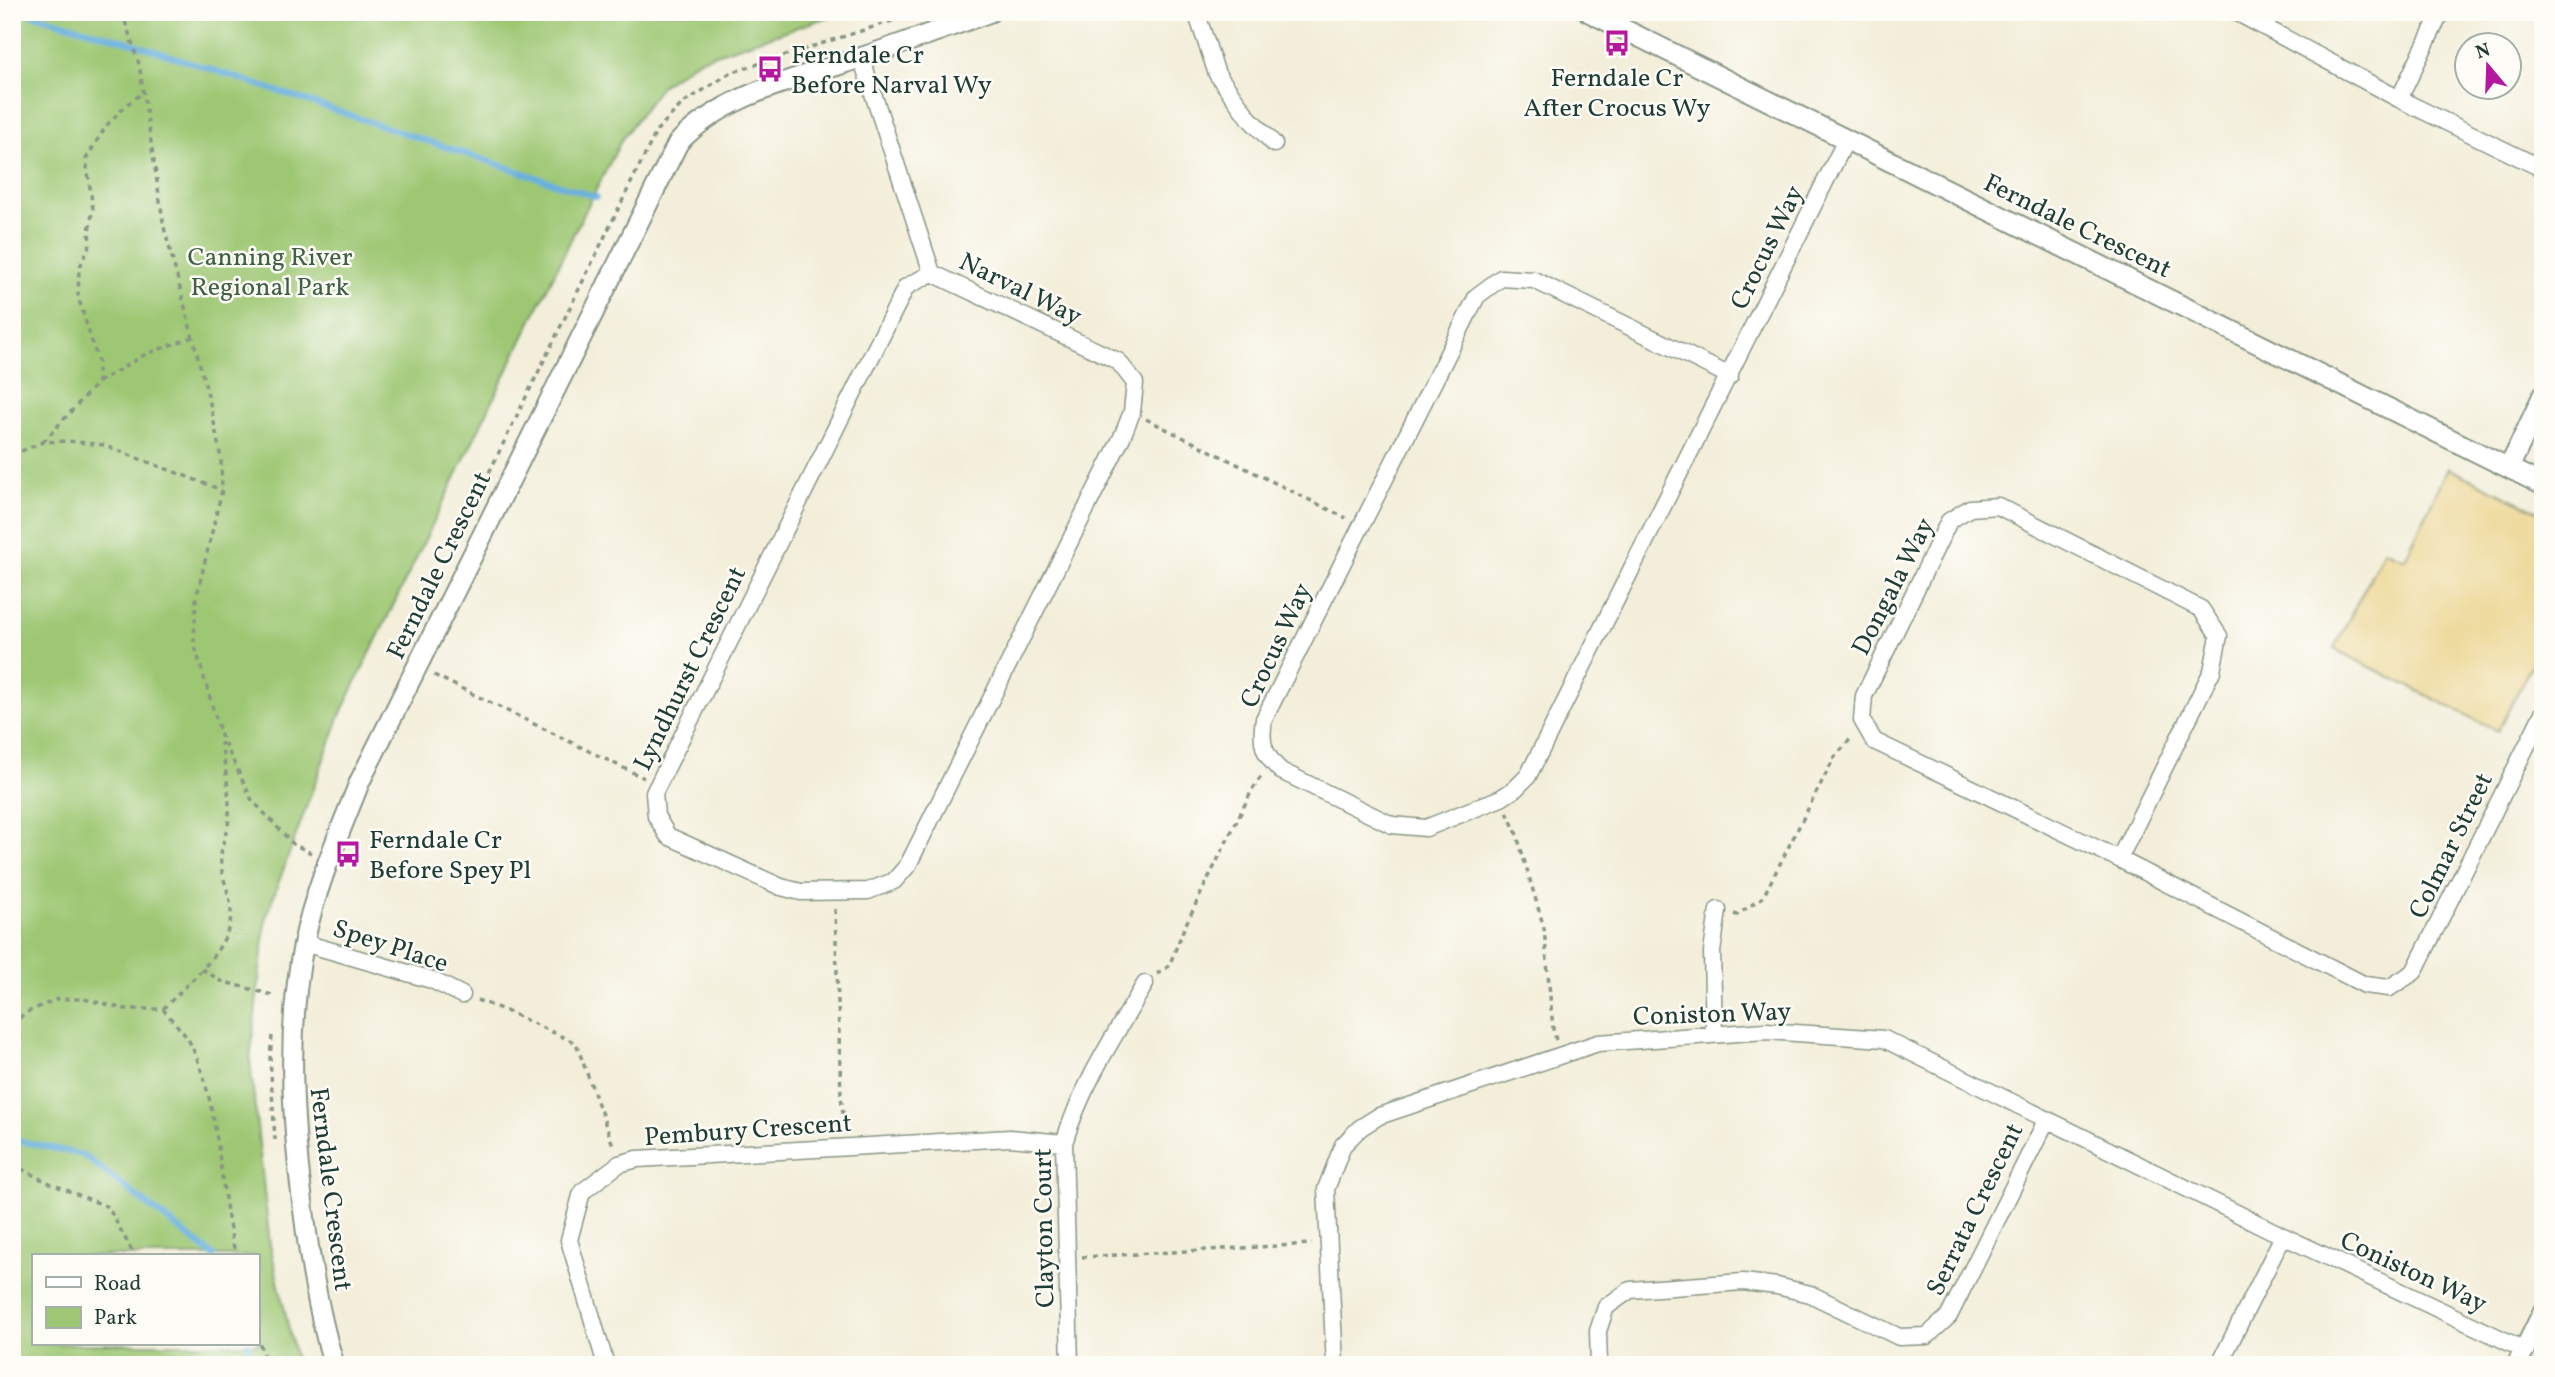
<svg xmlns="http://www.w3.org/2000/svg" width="2555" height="1377" viewBox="0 0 2555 1377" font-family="Vollkorn,serif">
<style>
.green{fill:#9ec773;stroke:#5e8254;stroke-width:2;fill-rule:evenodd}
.sand{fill:#eeda9e;stroke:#868c69;stroke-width:2}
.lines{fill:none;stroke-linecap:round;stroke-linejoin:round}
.stream{stroke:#67b0de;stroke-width:6}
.minor-casing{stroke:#899686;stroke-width:19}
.tertiary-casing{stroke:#899686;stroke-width:23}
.path{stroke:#899686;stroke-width:3.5;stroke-dasharray:5 5;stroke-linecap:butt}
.minor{stroke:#fff;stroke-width:16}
.tertiary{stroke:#fff;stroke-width:19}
.labels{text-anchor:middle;stroke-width:5;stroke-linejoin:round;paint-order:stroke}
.poi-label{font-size:26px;fill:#1f3d34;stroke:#fdfcf7;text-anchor:start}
.street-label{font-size:26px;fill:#1f3d34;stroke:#fdfcf7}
.park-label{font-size:26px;fill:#3f6044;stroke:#fdfcf7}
</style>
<rect width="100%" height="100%" fill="#fdfcf7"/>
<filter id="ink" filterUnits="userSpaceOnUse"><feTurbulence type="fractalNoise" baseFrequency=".0143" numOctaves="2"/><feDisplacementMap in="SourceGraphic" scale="14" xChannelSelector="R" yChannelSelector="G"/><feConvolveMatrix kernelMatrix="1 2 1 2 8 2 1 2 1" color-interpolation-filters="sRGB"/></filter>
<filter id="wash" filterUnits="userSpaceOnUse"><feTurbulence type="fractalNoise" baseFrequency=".00686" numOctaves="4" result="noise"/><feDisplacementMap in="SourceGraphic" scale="28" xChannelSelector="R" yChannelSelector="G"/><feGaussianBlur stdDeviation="1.57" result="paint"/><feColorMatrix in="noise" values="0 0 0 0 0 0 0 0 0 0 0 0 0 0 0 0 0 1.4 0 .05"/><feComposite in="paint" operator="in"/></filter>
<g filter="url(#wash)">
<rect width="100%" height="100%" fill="#f3eed9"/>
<path class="green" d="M12,12H843L698,60L661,86L622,139L577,227L340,715L266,917L250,1061L270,1245L297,1365H12ZM33,1256H257V1344H33Z
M2543,1327V1365H2526Z"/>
<path class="sand" d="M2448,468L2543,514V642L2498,731L2334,649L2384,550L2405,559Z"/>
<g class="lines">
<path class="stream" d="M24,12L129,42L596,197
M12,1139L83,1155L214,1256
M248,1344L254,1365"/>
</g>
</g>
<g filter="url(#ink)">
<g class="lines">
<g class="minor-casing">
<path id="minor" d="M1196,12L1217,74L1248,117L1274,144
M2236,12L2399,99L2543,169
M861,57L932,273L1118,361L1135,383L1132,412L1122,437L908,865L894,881L868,891L801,892L781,887L668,836L656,816L654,793L906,287L932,273
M2399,99L2441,12
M1730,376L1534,280L1501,278L1477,296L1264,719C1260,743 1263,754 1281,771L1392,825L1426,828L1501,798L1515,789L1528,776L1846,140
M2119,859L2212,671L2219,636L2201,609L1998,506L1970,508L1949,521L1864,696L1862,720L1874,741L2119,859L2365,985L2389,988L2414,972L2543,713
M304,943L432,980L462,995
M1714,1034L1712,952L1718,910
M606,1365L569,1240L582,1192L619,1164L637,1159L1010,1138L1064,1143
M1070,1365L1064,1143C1081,1086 1115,1035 1145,984
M1335,1365L1326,1189L1343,1145L1360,1128L1379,1116L1598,1043L1766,1031L1884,1039L2283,1236L2525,1350
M1599,1365L1598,1331L1606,1307L1630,1290L1743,1282L1777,1286L1810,1294L1899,1337L1927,1336L1949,1316L2047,1119
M2219,1365L2283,1236"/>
</g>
<g class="tertiary-casing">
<path id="tertiary" d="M1589,12L2543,485
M2509,468L2543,395
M334,1365C316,1305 307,1243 300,1181C291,1101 288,1022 304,942C316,886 339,834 360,781L678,143C724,94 796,79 857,59C902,44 946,28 990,12
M2517,1365L2543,1312"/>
</g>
<path class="path" d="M122,12L139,64L164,227L211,407L221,459L222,490L196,599L194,643L221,736L252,800L293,844L311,853
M891,21L897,12
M98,382L146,354L193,337
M1146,419L1346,518
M43,442L98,382V361L78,297L79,269L90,244L89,231L93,209L86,159L106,126L126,105L144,92
M12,455L43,442L68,441L103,445L222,490
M454,544L657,130L683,103L730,73L920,12
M434,675L644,778
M1507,812L1516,832L1544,928L1553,1029L1556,1040
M835,909L841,1095L845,1132
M1734,914L1737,915L1763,897L1834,758L1853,736
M202,969L221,981L276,996
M1157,974L1169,966L1184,928L1251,792L1262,775
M477,1000L504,1010L576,1043L614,1148
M163,1009C172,1021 186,1033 192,1047C222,1113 218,1187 236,1256
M12,1025L25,1013L57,999H84L125,1009H163C186,985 231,949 231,913C232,895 219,876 221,855C222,842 228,830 229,818C230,792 225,767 221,742
M272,1036L270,1057L275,1140
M12,1164L47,1182L108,1207L135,1256
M1082,1257L1312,1244
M257,1334L266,1365"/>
<use href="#minor" class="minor"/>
<use href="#tertiary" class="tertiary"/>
</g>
</g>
<defs>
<g id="bus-bare" transform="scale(2.1)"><path d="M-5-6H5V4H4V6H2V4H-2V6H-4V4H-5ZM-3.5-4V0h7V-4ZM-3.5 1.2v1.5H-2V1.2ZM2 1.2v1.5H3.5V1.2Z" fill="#b5179e" stroke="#fdfcf7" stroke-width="2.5" paint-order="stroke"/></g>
</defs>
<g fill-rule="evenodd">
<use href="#bus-bare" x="1617" y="43"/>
<use href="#bus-bare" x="770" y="69"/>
<use href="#bus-bare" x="348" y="854"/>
</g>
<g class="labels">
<g class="poi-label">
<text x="791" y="63">Ferndale Cr<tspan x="791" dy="30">Before Narval Wy</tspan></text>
<text x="1617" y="86" text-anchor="middle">Ferndale Cr<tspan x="1617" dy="30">After Crocus Wy</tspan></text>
<text x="369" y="848">Ferndale Cr<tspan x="369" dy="30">Before Spey Pl</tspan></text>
</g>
<g class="street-label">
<text transform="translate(2078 225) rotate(26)" y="9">Ferndale Crescent</text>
<text transform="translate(1766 247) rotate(-64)" y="9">Crocus Way</text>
<text transform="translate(1021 288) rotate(26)" y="9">Narval Way</text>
<text transform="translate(438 565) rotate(-64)" y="9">Ferndale Crescent</text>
<text transform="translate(1892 586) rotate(-63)" y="9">Dongala Way</text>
<text transform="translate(1275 645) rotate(-65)" y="9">Crocus Way</text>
<text transform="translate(689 668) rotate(-64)" y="9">Lyndhurst Crescent</text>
<text transform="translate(2450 845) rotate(-64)" y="9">Colmar Street</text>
<text transform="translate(391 945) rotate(18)" y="9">Spey Place</text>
<text transform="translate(1712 1013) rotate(-2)" y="9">Coniston Way</text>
<text transform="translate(748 1129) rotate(-4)" y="9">Pembury Crescent</text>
<text transform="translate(332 1189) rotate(83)" y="9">Ferndale Crescent</text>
<text transform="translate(1974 1209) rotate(-64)" y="9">Serrata Crescent</text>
<text transform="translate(1043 1228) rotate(-91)" y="9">Clayton Court</text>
<text transform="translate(2414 1271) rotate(25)" y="9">Coniston Way</text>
</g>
<g class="park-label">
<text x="270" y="265">Canning River<tspan x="270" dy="30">Regional Park</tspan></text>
</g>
</g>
<rect width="2555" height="1377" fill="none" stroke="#fdfcf7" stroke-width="42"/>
<rect x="32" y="1254" width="228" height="91" fill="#fdfcf7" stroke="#a4b0a9" stroke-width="2"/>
<rect x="46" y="1277" width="35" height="10" fill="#ffffff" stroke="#a4b0a9" stroke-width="2"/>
<text x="94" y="1290" font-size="21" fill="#1f3d34">Road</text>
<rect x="46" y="1307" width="35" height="21" fill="#9ec773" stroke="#a4b0a9" stroke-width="2"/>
<text x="94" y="1324" font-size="21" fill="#1f3d34">Park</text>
<g transform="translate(2488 66) rotate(341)"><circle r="33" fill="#fdfcf7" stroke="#a4b0a9" stroke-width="2"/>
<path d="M0-5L12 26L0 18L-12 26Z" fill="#b5179e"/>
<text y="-10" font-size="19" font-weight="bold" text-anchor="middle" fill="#1f3d34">N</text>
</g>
</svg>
